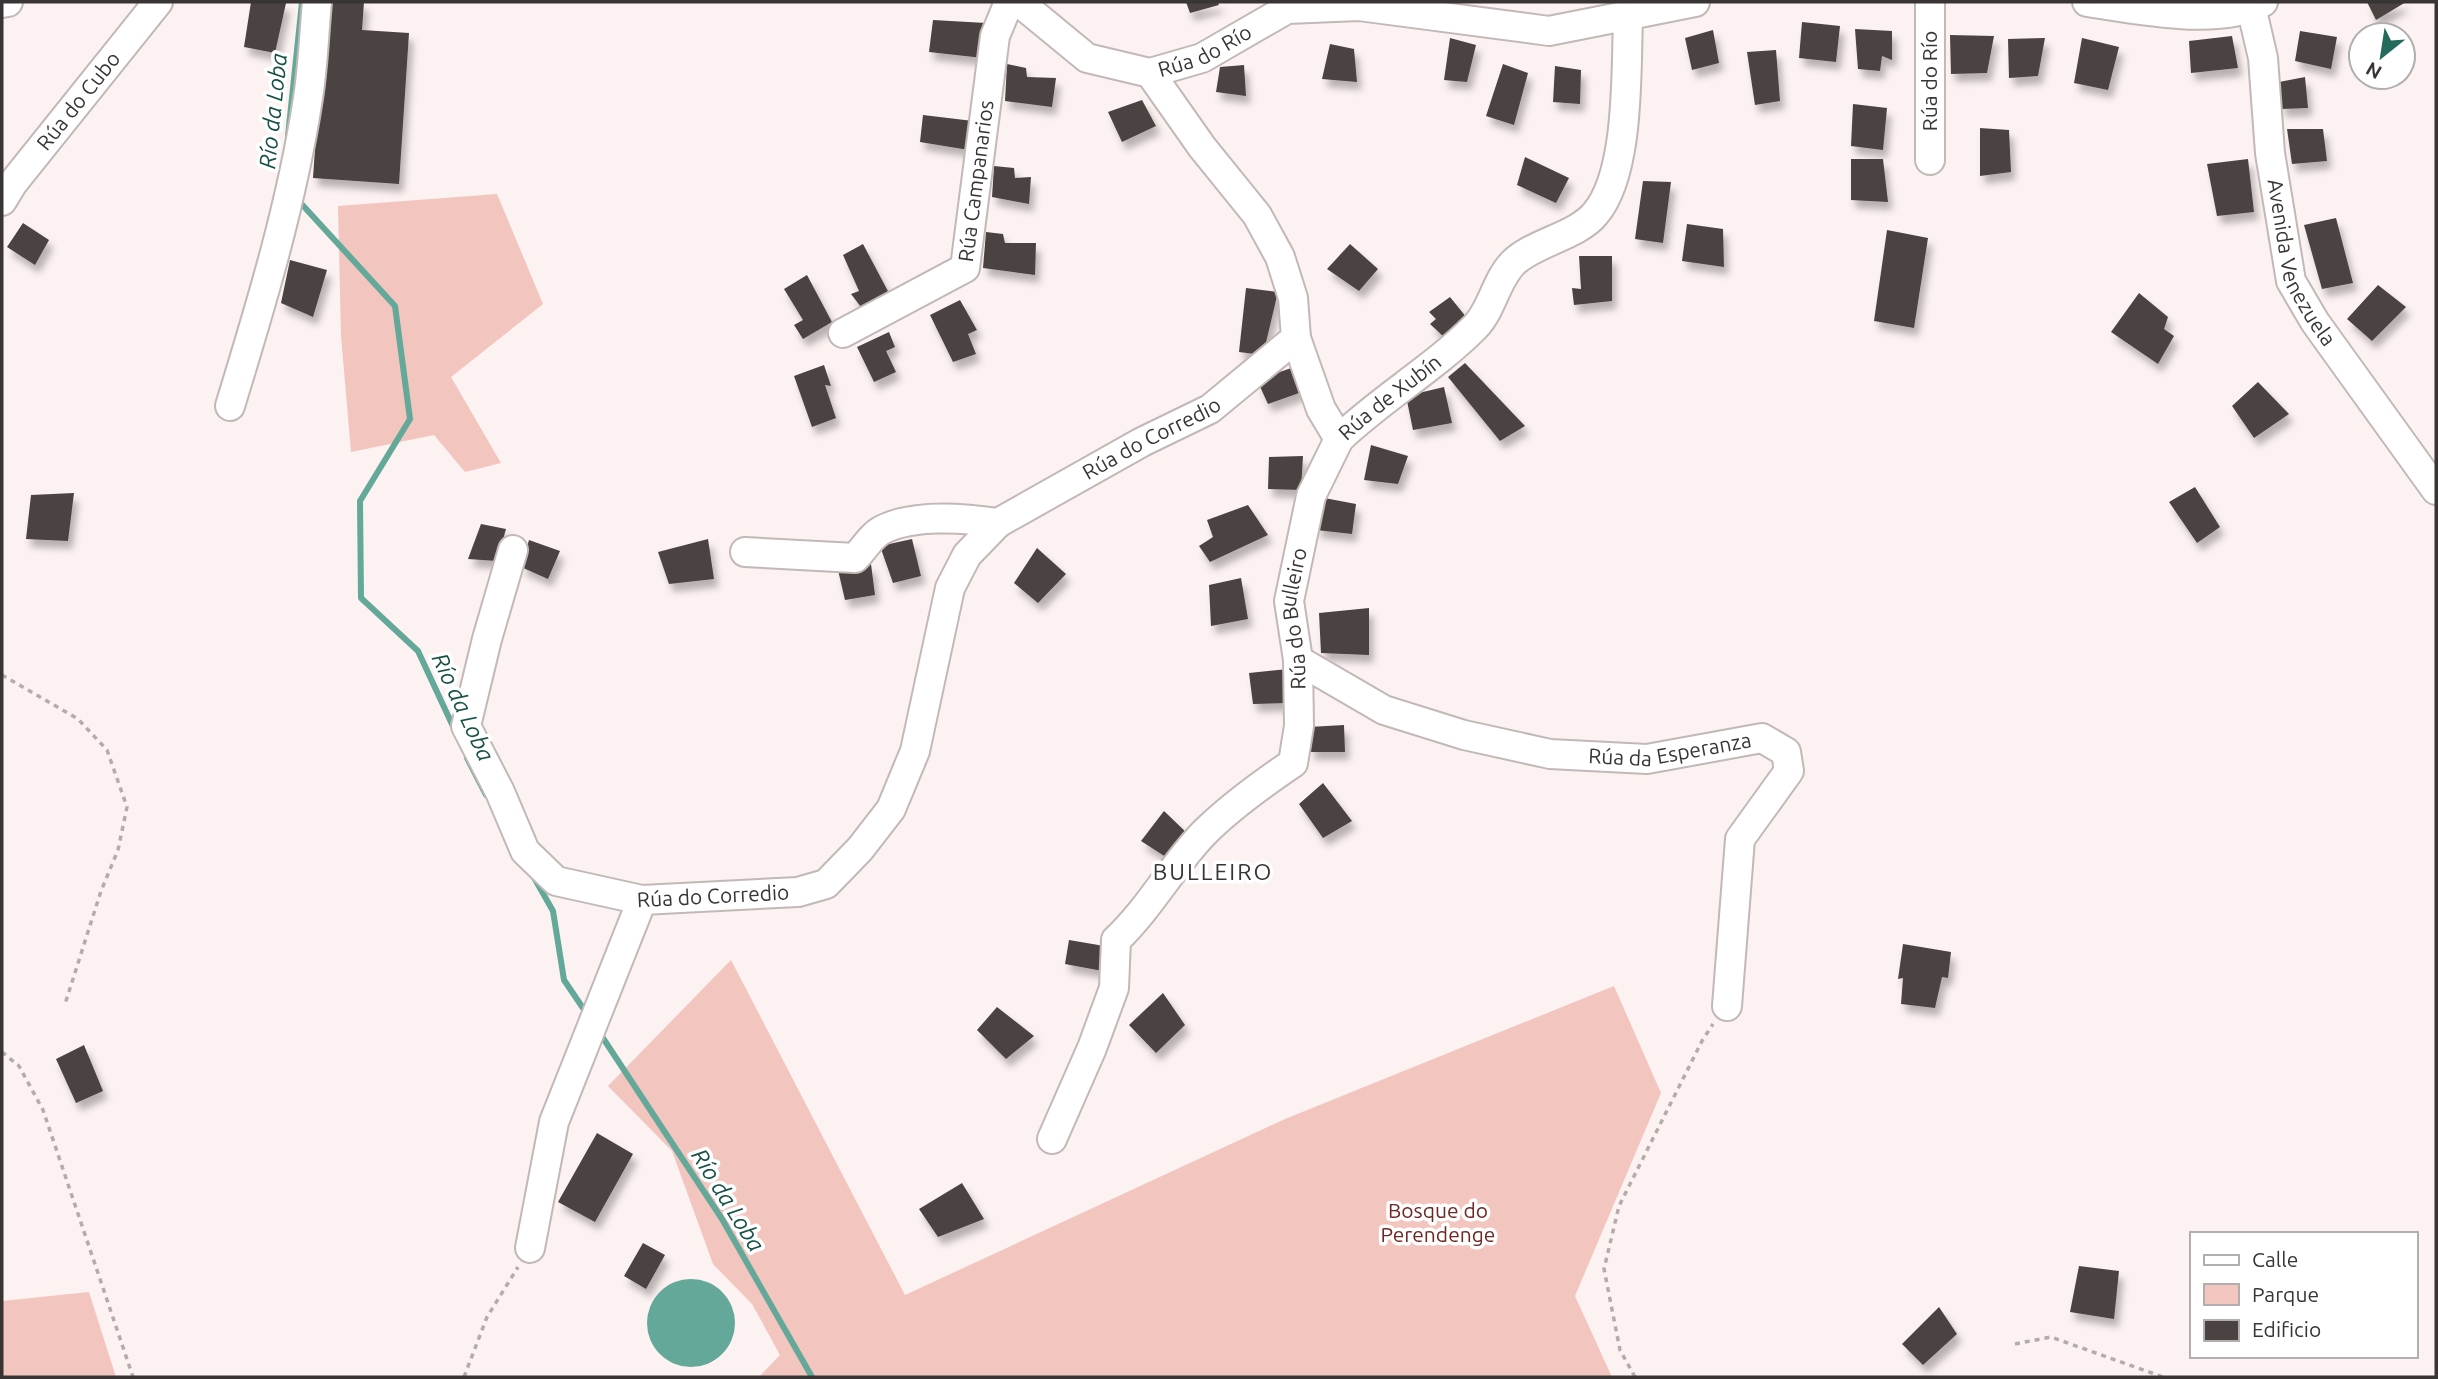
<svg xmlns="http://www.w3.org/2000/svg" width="2438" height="1379" viewBox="0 0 2438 1379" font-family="Ubuntu,sans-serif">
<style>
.green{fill:#f3c5bf}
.water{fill:#63a899}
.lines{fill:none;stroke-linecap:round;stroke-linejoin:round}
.stream{stroke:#63a899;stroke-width:6}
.building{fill:#4b4342;filter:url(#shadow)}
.minor-casing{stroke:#c2b8b7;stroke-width:32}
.path{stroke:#b4acab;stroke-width:3.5;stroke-dasharray:5 5;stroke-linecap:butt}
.minor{stroke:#fff;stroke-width:28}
.labels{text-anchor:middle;stroke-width:7;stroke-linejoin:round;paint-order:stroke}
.street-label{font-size:21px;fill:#393535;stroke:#fff}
.park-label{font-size:21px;fill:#6f2723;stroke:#fff}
.water-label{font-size:23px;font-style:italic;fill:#165046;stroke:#fff}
.neighbourhood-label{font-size:23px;letter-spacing:2px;fill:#393535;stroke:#fff}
</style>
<defs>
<filter id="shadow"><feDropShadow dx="4.5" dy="8" stdDeviation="3.5" flood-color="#0004"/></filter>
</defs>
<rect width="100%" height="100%" fill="#fcf2f1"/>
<path class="green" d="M497,194L543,304L451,377L501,463L465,472L434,435L351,452L341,336L338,206Z
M731,960L905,1295L1285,1119L1614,986L1661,1093L1575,1296L1612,1377H759L780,1355L752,1304L713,1264L672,1151L608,1086Z
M89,1292L116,1377H2V1301Z"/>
<path class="water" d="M647 1323a44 44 0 1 1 88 0a44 44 0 1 1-88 0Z"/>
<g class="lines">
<path class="stream" d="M288,136L302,2
M297,199L395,306L410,419L360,501L361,598L418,651L457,735
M467,758L486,795
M532,874L553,911L564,980L587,1014
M599,1032L722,1219L812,1377"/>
</g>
<path class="building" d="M251,2L286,3L275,53L244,47Z
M325,2H364L362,30L409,33L399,184L313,178Z
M1186,2H1218L1219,5L1190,13Z
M2367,2H2406L2376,20Z
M933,20L986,23L983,58L929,52Z
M1802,22L1840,26L1836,62L1799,58Z
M1855,29L1892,31V60L1882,56L1880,71L1858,69Z
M1713,30L1719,63L1692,70L1685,38Z
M2300,31L2337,37L2331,69L2295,61Z
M1950,35L1994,36L1987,73L1951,74Z
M2232,36L2238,68L2191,73L2189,41Z
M1450,38L1476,45L1467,82L1444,80Z
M2045,38L2038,76L2009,78L2008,39Z
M2082,38L2119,47L2108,90L2074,83Z
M1330,44L1354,49L1357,82L1322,79Z
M1776,50L1780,101L1755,105L1747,52Z
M1007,64L1026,68L1027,77L1056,78L1052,107L1005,101Z
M1503,64L1528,73L1514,125L1486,116Z
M1244,65L1246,96L1216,92L1220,67Z
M1555,66L1581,70L1580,104L1553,102Z
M2305,77L2308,108L2281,109L2279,82Z
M1142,100L1156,126L1122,142L1108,112Z
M1853,104L1887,108L1883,150L1851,146Z
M923,115L973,121L969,150L920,142Z
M1980,128L2009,130L2011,172L1980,176Z
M2287,129H2323L2327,161L2292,164Z
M1525,157L1569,178L1556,203L1517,185Z
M1851,159H1883L1888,202L1851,200Z
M2248,159L2254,212L2217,216L2207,164Z
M994,166L1014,168L1015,178L1031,177L1029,204L992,197Z
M1643,181L1671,182L1663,243L1635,239Z
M2336,218L2353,283L2322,289L2304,225Z
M23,223L49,240L35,265L7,247Z
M1687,224L1723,229L1724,267L1682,261Z
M1887,230L1928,238L1914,328L1874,321Z
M986,232L1003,234L1005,243H1036L1035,275L983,268Z
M863,244L890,295L864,311L851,294L859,291L843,255Z
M1350,244L1378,269L1359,291L1327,269Z
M1579,256H1612V301L1574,305L1572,288L1581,289Z
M290,260L327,270L313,317L281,303Z
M807,275L832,322L803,339L794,325L803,320L784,289Z
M2378,285L2406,307L2372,341L2347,319Z
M1246,288L1278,292L1263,355L1239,352Z
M2139,293L2168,317L2164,329L2174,336L2158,364L2111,332Z
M1450,297L1471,323L1444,337L1430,324L1436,319L1429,312Z
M960,300L977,330L968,334L976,354L953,362L930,315Z
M889,332L895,347L886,351L896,372L874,382L857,347Z
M1465,363L1525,426L1500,441L1448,377Z
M824,365L831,386L825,385L836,418L812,427L794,376Z
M1294,367L1302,392L1268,404L1257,380Z
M2258,382L2289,414L2254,438L2232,406Z
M1444,387L1452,423L1413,430L1406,396Z
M1371,445L1408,456L1398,484L1364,480Z
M1303,456L1301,490L1268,489L1269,457Z
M2195,487L2220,527L2197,543L2169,502Z
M74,493L68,541L26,539L31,495Z
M1319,497L1356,504L1352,534L1316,530Z
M1248,505L1268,535L1210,562L1199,546L1213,537L1207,520Z
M481,524L506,529L497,561L468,559Z
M708,539L714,579L669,584L658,552Z
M912,539L921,576L893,583L880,546Z
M529,540L560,551L548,579L521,567Z
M1037,548L1066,574L1038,603L1014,583Z
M871,564L875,595L845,600L838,570Z
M1241,578L1248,619L1211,626L1209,585Z
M1369,608V655L1321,653L1319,613Z
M1288,669V703L1253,704L1249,673Z
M1344,725L1345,752H1310L1309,727Z
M1323,783L1352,821L1323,838L1299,804Z
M1164,811L1189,835L1169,859L1141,841Z
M1069,940L1110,947L1108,972L1065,964Z
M1903,944L1951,952L1948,978L1942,977L1935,1008L1901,1004L1903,978L1898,979Z
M1163,993L1185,1025L1156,1053L1129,1025Z
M997,1007L1034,1036L1006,1059L977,1030Z
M84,1045L103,1091L76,1103L56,1059Z
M597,1133L633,1154L595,1222L558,1202Z
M962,1183L984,1219L938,1237L919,1209Z
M643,1243L665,1255L646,1289L624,1276Z
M2079,1266L2119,1271L2114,1319L2070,1312Z
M1939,1307L1957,1334L1923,1365L1902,1344Z"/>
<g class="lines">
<g class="minor-casing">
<g id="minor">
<path id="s1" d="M1019,2L1087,58L1150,73L1202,58L1287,9L1359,6L1549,31L1695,2"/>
<path d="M2087,2C2135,9 2220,27 2263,2"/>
<path id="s2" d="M2250,2L2263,58L2270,153L2291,281L2315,322L2436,490"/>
<path d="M2,3L8,2"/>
<path id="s3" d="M1150,73L1202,147L1257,215L1280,257L1293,298L1296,338L1321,409L1339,439C1382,398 1433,369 1475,327C1492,310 1496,280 1513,263C1533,243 1577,236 1595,214C1630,174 1626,70 1628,17"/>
<path d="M1930,160V2"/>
<path id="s4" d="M2,201L13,183L158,2"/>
<path id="s5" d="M843,333L965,268L995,36L1009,2"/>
<path d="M230,406C261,305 292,203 308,98C313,67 314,34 317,2"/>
<path id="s6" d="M513,550L487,639L466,726L500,792L525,851L556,881L642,900L798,892L826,884L860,849L891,809L915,751L950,588L967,555L998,523L1142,442L1210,409L1296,338"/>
<path d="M745,552L855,558C863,550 872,535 882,530C913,514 965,518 998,523"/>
<path id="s7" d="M1298,660L1384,710L1464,735L1550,754L1647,759L1762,738L1786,752L1789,771L1740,839L1727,1006"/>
<path id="s8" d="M1052,1139L1092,1048L1114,988L1116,940C1150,908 1172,866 1204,833C1231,806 1262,784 1293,763L1299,726L1298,660L1289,601L1311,496L1339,439"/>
<path d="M530,1248L554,1122L642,900"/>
</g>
</g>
<path class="path" d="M2,675L78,719L107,750L127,807L118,850L101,891L65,1004
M2,1052L19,1066L43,1110L133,1377
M2015,1344L2051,1337L2163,1377
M464,1377L487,1317L518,1267
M1635,1377L1620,1350L1604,1269L1619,1206L1702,1041L1713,1024"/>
<use href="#minor" class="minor"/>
</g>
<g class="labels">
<g class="street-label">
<text dy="7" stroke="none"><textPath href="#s1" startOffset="212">Rúa do Río</textPath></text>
<text transform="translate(1930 81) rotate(-90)" y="7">Rúa do Río</text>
<text dy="7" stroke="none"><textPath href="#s4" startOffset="126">Rúa do Cubo</textPath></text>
<text dy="7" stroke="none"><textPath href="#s5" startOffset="226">Rúa Campanarios</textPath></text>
<text dy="7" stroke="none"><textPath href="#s2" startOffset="268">Avenida Venezuela</textPath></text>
<text dy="7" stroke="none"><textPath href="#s3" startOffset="485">Rúa de Xubín</textPath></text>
<text dy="7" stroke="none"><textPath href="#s6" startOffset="1223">Rúa do Corredio</textPath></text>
<text dy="7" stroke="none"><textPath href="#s8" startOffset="609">Rúa do Bulleiro</textPath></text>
<text dy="7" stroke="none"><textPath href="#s7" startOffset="392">Rúa da Esperanza</textPath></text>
<text dy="7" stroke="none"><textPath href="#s6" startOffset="523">Rúa do Corredio</textPath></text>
</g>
<g class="park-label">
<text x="1438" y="1218">Bosque do<tspan x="1438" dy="24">Perendenge</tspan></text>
</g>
<g class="water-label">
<text transform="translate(273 111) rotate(-84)" y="8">Río da Loba</text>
<text transform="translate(463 707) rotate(65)" y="8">Río da Loba</text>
<text transform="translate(728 1200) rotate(58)" y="8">Río da Loba</text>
</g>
<g class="neighbourhood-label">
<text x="1213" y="880">BULLEIRO</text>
</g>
</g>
<rect width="2438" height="1379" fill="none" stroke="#393535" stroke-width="7"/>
<rect x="2190" y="1232" width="228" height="126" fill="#ffffff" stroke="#b0aeae" stroke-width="2"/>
<rect x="2204" y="1255" width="35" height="10" fill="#ffffff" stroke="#b0aeae" stroke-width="2"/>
<text x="2252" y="1267" font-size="21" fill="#393535">Calle</text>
<rect x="2204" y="1284" width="35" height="21" fill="#f3c5bf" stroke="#b0aeae" stroke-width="2"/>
<text x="2252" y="1302" font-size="21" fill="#393535">Parque</text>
<rect x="2204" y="1320" width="35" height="21" fill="#4b4342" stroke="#b0aeae" stroke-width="2"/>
<text x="2252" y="1337" font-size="21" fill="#393535">Edificio</text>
<g transform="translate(2382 56) rotate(210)"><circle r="33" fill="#ffffff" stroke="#b0aeae" stroke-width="2"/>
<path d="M0-5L12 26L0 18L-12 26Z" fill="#246a5d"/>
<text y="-10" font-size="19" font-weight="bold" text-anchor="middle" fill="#393535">N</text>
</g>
</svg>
